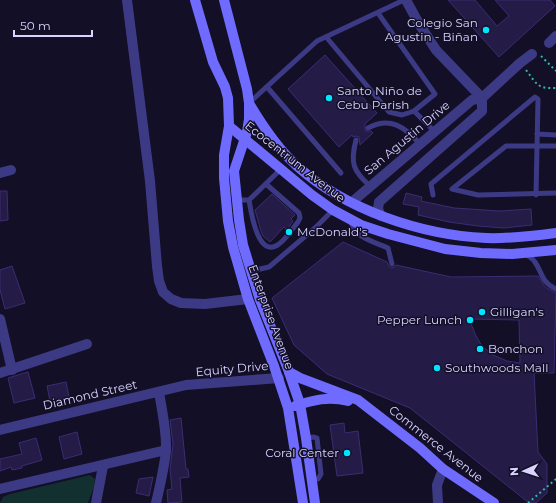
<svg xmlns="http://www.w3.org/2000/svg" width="556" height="503" font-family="Montserrat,sans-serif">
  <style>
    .green { fill: #12302f }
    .building { fill: #241b47; stroke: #3b2d73; fill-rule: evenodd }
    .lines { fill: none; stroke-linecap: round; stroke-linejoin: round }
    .path { stroke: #2fb8b0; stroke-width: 2; stroke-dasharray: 2 3; stroke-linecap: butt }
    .lane { stroke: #3d3a85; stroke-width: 5 }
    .street { stroke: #3d3a85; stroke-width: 10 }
    .secondary { stroke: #6f6bff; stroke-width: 10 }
    .poi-dot { fill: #00e5ff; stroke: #130f26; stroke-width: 1.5 }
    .labels { text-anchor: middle; stroke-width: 3; stroke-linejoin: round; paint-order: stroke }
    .poi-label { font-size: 12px; fill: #d9d4ff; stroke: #130f26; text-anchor: start }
    .street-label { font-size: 12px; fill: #d9d4ff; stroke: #130f26 }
  </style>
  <rect width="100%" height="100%" fill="#130f26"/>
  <polygon class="green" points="90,475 95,479 94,487 88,503 0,503 3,497 10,494"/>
  <g class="building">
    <polygon points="448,0 475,0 497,26 509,16 495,0 550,0 555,6 499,57"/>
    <polygon points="325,55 377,113 365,124 365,131 371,131 373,133 360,145 359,137 356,136 353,137 352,135 339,147 288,89"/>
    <polygon points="0,191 7,191 8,220 0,221"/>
    <polygon points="406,193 422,197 421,201 454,208 500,211 531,209 532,225 504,228 478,226 449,222 418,215 419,207 403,204"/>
    <polygon points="272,194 295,215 291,219 293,221 287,230 284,227 270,242 263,236 261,231 255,210"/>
    <path d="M343,242l44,20 2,4 2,2 3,-1 2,-2 55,12 87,-1 7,11 11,6 -2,80h-20l4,79 9,12v29l-11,10h-7l-119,-95 -83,-34 -33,-29 -22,-47zM469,319l50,1 1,43 -13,-2 -14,-6 -11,-9 -6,-10z"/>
    <polygon points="12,266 25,303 5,309 0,290 0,270"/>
    <polygon points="28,372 35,398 14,403 8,378"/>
    <polygon points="66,382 69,397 50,401 47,386"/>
    <polygon points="181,418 186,469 188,469 189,477 180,478 182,502 168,503 167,490 172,489 170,469 173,444 170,420"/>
    <polygon points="344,423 345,433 358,431 363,473 337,476 330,425"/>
    <polygon points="77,432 82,454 64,459 59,437"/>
    <polygon points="36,438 42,460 22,466 22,468 12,470 11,467 0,471 0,459 22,454 19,443"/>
    <polygon points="153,477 149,496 136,493 139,479"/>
  </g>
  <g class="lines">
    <g class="path">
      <polyline points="541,56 556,71"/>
      <path d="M526,70c11,14 11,19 30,18"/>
      <polyline points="528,503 556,479"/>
    </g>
    <g class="lane">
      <polyline points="327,38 389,112 402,115 414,111 435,94 378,13"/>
      <polyline points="267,87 341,173"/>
      <polyline points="249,103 317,41 404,0"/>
      <polyline points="414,111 435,132"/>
      <path d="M368,128c22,-12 37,-1 52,16"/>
      <polyline points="537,134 556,135"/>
      <path d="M356,140c-6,23 -3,31 14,46"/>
      <polyline points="556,146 506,146 452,189 478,195 556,193"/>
      <polyline points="433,195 431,184 535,97 538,99 536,195"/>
      <polyline points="237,200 249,200 281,169"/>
      <path d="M249,200c2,12 9,60 30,44 8,-6 13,-15 19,-22l2,-4 -1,-5 -33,-29"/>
      <path d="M351,220c1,17 24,22 37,28l4,16"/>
      <path d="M525,254c4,2 8,5 10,8 8,12 6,20 21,27"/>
      <polyline points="251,271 269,267 315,228 333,210"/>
      <polyline points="306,438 314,437 317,438 321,474 318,479 312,480"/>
    </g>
    <g class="street">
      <polyline points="127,0 150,181 157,266 159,281 163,292 171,299 181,303 205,304 248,299"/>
      <polyline points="406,0 418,22 436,50 482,98"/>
      <polyline points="549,43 556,36"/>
      <polyline points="0,173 11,170"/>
      <polyline points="352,202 472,100 482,98 520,63 532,54"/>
      <polyline points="381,216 378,209 379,202 482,111 482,98"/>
      <polyline points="0,319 12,370"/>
      <polyline points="0,373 87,344"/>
      <polyline points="0,430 186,385 279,378"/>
      <polyline points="0,489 166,450"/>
      <polyline points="96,503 103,466"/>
      <path d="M156,503c4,-17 8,-34 10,-52 1,-19 -4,-40 -7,-59"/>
      <polyline points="438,503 437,485 443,469"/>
    </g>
    <g class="secondary">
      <polyline points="195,0 213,62 225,87 228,98 229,126 224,155 224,178 228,221 233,247 248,299 274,366 288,408 303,503"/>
      <polyline points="224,0 247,89 249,103 249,119 247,132 234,171 239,220 243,245 260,300 289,372 300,404 306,438 315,503"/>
      <path d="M249,103c13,22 28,45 48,63 49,44 124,69 189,72 24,1 47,-2 70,-5"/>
      <polyline points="229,126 312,195 333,210 361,225 388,234 445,249 481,253 512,254 556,250"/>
      <polyline points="289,372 300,378 358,400 420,448 443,469 494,503"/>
      <path d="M295,406c18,-6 34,-10 53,-5"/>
    </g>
  </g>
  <g class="poi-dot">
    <circle cx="486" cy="30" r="4"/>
    <circle cx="329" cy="98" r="4"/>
    <circle cx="289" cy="232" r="4"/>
    <circle cx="482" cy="312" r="4"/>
    <circle cx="470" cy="320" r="4"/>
    <circle cx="480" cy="349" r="4"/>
    <circle cx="437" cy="368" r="4"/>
    <circle cx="347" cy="453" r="4"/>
  </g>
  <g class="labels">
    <g class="poi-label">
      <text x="478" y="27" text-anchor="end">Colegio San<tspan x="478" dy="14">Agustin - Biñan</tspan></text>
      <text x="337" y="95">Santo Niño de<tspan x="337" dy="14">Cebu Parish</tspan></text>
      <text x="297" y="236">McDonald's</text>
      <text x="490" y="316">Gilligan's</text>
      <text x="462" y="324" text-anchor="end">Pepper Lunch</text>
      <text x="488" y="353">Bonchon</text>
      <text x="445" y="372">Southwoods Mall</text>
      <text x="339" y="457" text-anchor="end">Coral Center</text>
    </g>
    <g class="street-label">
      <text transform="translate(407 138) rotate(-40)" y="4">San Agustin Drive</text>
      <text transform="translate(295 162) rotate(38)" y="4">Ecocentrum Avenue</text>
      <text transform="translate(271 317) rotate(70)" y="4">Enterprise Avenue</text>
      <text transform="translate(232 369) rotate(-5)" y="4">Equity Drive</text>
      <text transform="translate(90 395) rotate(-13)" y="4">Diamond Street</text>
      <text transform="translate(436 444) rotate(38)" y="4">Commerce Avenue</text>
    </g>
  </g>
  <g transform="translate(524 471) rotate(267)" stroke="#130f26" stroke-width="3" paint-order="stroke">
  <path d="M0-3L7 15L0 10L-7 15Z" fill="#d9d4ff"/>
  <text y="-6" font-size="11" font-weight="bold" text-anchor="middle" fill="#d9d4ff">N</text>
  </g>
  <path d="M14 30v6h78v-6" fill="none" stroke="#d9d4ff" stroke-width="2"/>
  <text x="20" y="30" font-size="12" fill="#d9d4ff" stroke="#130f26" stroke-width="3" paint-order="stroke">50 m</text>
</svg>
